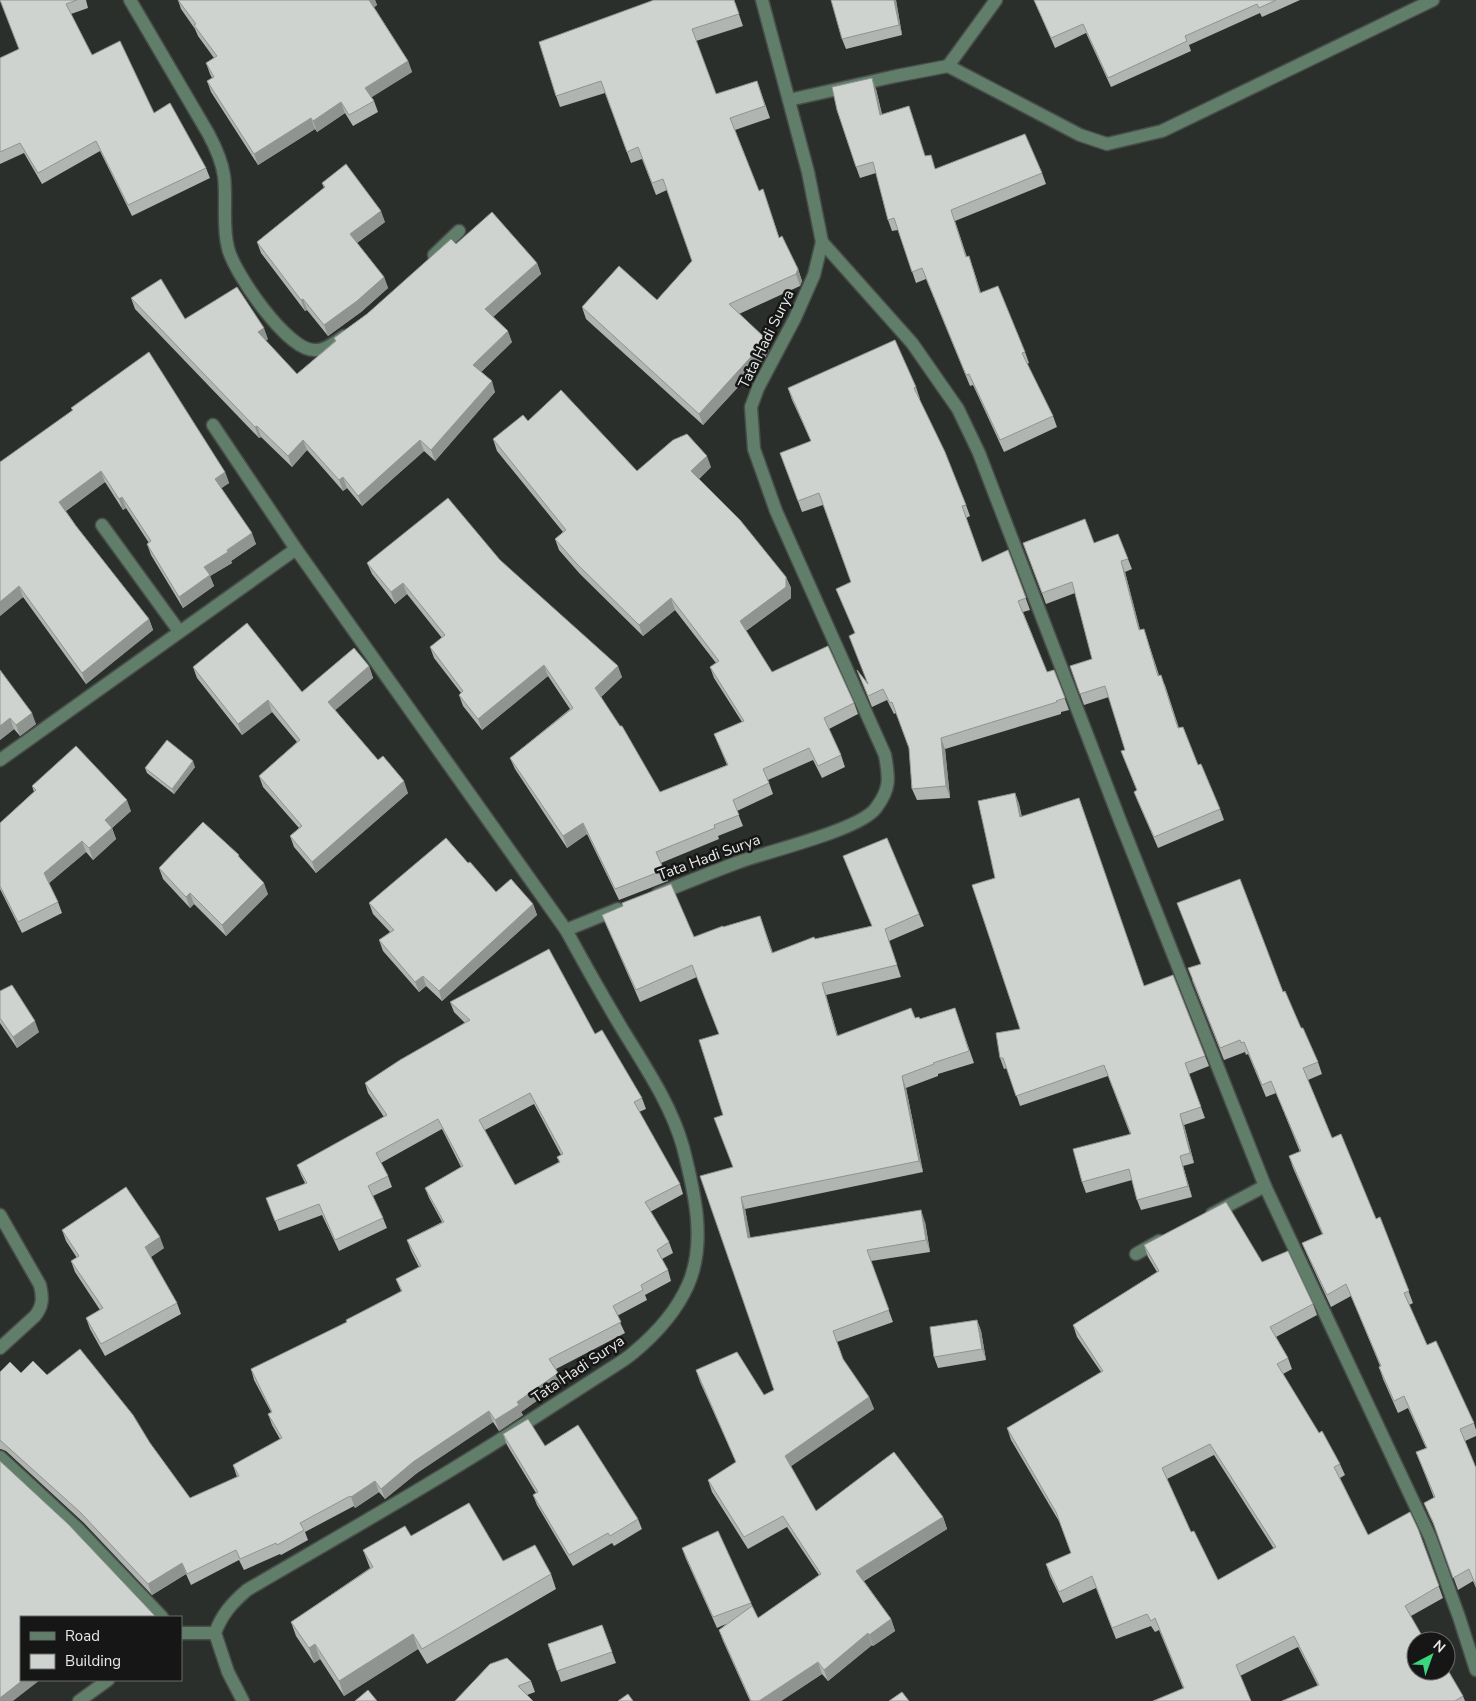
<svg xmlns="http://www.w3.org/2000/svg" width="1476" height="1701" font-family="'Nunito Sans',sans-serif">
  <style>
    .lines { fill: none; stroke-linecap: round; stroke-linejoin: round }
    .minor-casing { stroke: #494d4a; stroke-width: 15 }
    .minor { stroke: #607e69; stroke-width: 12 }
    .wall { fill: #b1b5b2; fill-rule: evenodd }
    .shaded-wall { fill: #909491 }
    .building { fill: #ced3cf; stroke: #909491; fill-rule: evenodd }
    .labels { text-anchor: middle; stroke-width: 5; stroke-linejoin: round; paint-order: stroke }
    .street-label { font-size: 15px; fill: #e8eae8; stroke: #151615 }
  </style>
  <rect width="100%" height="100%" fill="#2b2f2c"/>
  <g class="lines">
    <g class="minor-casing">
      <g id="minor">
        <path d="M130,0l78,133c7,13 14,28 16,43 3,24 -2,49 4,72 6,25 59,102 86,102 11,1 22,-8 30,-14"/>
        <polyline points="948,66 996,0"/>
        <polyline points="789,100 896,76 948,66 1080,135 1107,144 1162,131 1433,0"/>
        <polyline points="822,242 912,343 958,409 979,453 1119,818 1265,1186 1430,1537 1459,1617 1476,1670"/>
        <polyline points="434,255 459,231"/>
        <polyline points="213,425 296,549"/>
        <polyline points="102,525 179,631"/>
        <polyline points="0,760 296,549 566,930"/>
        <path d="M658,894c27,-11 54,-22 81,-32 30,-11 121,-32 137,-54 15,-20 13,-30 9,-53l-109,-244 -22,-62 -3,-42 7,-19 37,-70 19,-43 8,-33 -14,-70 -46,-172"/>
        <polyline points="1212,1214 1265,1186"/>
        <path d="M0,1215l40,70c3,13 3,21 -5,31l-35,32"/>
        <polyline points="1136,1254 1159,1241"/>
        <polyline points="0,1457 78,1529 162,1617"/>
        <polyline points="181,1633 215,1633"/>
        <polyline points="79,1701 108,1680"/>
        <path d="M243,1701l-15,-29 -13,-39c7,-19 17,-30 32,-43 99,-58 200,-115 296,-178 20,-13 39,-25 59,-38 10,-7 22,-13 31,-21 23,-19 43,-41 55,-68 19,-43 6,-95 -5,-138 -12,-43 -39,-82 -62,-120 -19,-32 -37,-64 -55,-97l52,-21"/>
      </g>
    </g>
    <use href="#minor" class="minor"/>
  </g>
  <g class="wall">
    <polygon points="0,0 86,0 88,8 71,14 92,55 154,113 206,168 210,178 132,216 100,151 42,184 24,153 0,164 0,58 19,49 1,2 0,2"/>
    <polygon points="178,0 375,0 377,5 374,7 408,61 412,72 371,97 374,101 378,112 353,126 345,113 317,132 315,129 258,165 211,92 207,81 212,78 210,74 206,63 214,58 198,36 195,29 181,9"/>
    <polygon points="654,0 734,0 743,26 696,41 716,94 757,81 770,118 735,130 759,191 763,189 779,237 798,269 802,281 800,286 739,314 765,338 769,350 764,359 703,425 586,319 582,307 657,300 692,261 667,190 656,195 642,159 631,163 605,93 560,107 556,96"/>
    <polygon points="896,0 902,35 846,49 842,39"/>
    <polygon points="1034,0 1300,0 1262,17 1260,13 1189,45 1191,51 1111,87 1086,33 1055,48"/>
    <polygon points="876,89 882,114 926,156 936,169 1042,173 1046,184 955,221 967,257 973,268 981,293 1025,352 1029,363 1027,364 1053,416 1057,427 1004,452 973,385 970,386 926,279 916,283 898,230 892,231 888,220 876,173 860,178 856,167"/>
    <polygon points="322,183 385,222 357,243 384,277 388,288 361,312 328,336 307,310 305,311 261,253 257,242 324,188"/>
    <polygon points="456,244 537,263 541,274 493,317 512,342 481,372 495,392 435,461 424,451 362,506 347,488 343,491 307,450 292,467 261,437 259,438 135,309 131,298 185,319 268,339 265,341 297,374 335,341 334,338 367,314"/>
    <polygon points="916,387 920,399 919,399 966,505 970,516 966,518 982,562 1008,550 1030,610 1023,612 1047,672 1054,670 1069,710 1061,712 1061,714 945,749 950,798 917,800 912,789 909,748 896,713 894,714 887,700 872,707 857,670 867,684 855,633 836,589 851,582 823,505 802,512 780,453 811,441 792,400 788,388"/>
    <polygon points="71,408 225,472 229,483 221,488 256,544 231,561 232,563 210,576 214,586 183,608 151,555 147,544 149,543 126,508 123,510 105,482 66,511 76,526 149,619 153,630 86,684 23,597 0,616 72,410"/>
    <polygon points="528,421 637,471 711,467 699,479 786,577 791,588 791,598 746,631 772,672 854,703 858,714 829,729 841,755 845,767 822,778 813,760 768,780 773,794 737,811 743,826 718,836 719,839 661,863 668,881 619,900 587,834 567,848 515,769 510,758 570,709 548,676 482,730 463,706 459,695 461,693 434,658 430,647 442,638 407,594 395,604 372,574 367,563 500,560 622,677 601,697 660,792 727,765 714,734 742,722 714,678 710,667 716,663 675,610 643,636 580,574 559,550 555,539 563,532 497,451 493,439"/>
    <polygon points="1118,534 1132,569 1125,572 1140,630 1144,629 1159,675 1165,685 1179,728 1198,765 1220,809 1224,820 1158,848 1138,802 1134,792 1137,791 1121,751 1125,750 1109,697 1084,705 1070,666 1092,659 1075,593 1046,604 1023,543 1094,543"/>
    <polygon points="369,666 373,678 335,710 378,760 408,793 316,873 294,847 290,836 299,828 263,787 259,776 297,742 272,712 242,735 197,678 193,667 302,692"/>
    <polygon points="0,670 36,724 20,736 14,729 0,740"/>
    <polygon points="195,767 174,794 147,773 145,768"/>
    <polygon points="32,786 131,811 112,828 116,839 93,860 86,852 49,883 58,902 62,913 22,933 0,889 0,823 34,792"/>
    <polygon points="1015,793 1019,804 1022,817 1145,986 1205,1056 1209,1066 1189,1074 1205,1118 1184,1125 1194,1163 1183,1166 1192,1197 1141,1210 1137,1200 1132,1180 1086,1193 1082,1182 1130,1134 1108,1076 1020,1106 1007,1068 1004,1069 1000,1058 1020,1029 995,878"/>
    <polygon points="239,855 240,859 268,894 226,936 194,904 190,908 163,879 159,868"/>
    <polygon points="843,856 919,914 924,926 889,941 901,977 826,995 838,1036 915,1018 920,1019 955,1008 974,1063 938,1074 938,1076 906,1088 923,1172 745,1209 750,1238 925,1222 930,1252 871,1261 893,1322 837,1342 843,1359 869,1397 874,1409 791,1466 816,1511 943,1517 947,1529 864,1581 891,1619 895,1631 873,1646 872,1645 828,1681 822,1674 781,1701 750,1701 723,1641 719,1630 726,1624 717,1628 686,1559 682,1548 751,1603 758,1618 819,1575 787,1527 748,1549 712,1492 708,1480 736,1462 700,1382 696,1370 764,1395 774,1390 723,1115 719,1034 697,977 640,1002 607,927 602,915 694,937 760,916 773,953 815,939 872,926"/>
    <polygon points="468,863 496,892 533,904 537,915 442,1001 426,986 419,992 383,951 379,940 390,932 373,914 369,903"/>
    <polygon points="1192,980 1283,992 1318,1062 1322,1074 1308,1080 1332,1138 1376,1219 1380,1217 1413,1303 1409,1305 1427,1345 1474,1423 1476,1430 1476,1436 1465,1441 1476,1468 1476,1588 1473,1581 1458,1590 1438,1534 1429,1515 1424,1503 1434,1498 1416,1452 1426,1448 1408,1408 1398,1413 1383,1379 1379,1367 1380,1366 1351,1296 1331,1307 1307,1255 1302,1243 1322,1234 1293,1168 1289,1156 1300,1152 1276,1093 1266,1097 1248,1054 1246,1055 1245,1052 1224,1060"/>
    <polygon points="0,991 39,1032 17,1048 0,1023"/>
    <path d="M450,1002l145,32 47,64 4,11 -7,3 41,72 3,10 -33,18 19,30 4,11 -11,6 6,11 3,11 -26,14 2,5 -30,16 8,17 -69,36 6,14 -41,29 2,3 -24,16 -6,-9 -76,51 -32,26 -6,-7 -24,16 -1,-2 -49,26 3,8 -27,15 -1,-1 -36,16 -5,-10 -48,25 -5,-11 -34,21 -68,-72 -78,-72 -5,-2h-1v-77l47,3 103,68 40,55 47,-21 -4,-12 47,-26 -8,-14 -4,-11 3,-2 -17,-32 -3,-11 96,-47 54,-31 -5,-12 23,-12 -8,-16 -4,-11 35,-18 -13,-24 -4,-10 36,-21 -19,-38 -61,34 7,13 4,11 -19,9 10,22 4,10 -48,23 -17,-36 -43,16 -9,-23 35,-25 -4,-8 -4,-10 87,-48 -16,-24 -3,-10 100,-60 -11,-11zM534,1104l27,51 -4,2 2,5 -44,23 -30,-55z"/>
    <polygon points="62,1230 164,1248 151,1257 177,1303 181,1314 105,1356 90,1329 86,1318 100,1310 75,1272 71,1261 77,1258 66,1241"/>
    <path d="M1144,1245l118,17 51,42 4,11 -41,22 12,21 4,11 -9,5 36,59 21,31 5,11 -5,3 28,57 50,-6 25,69 -32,18 5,25 47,55 2,5h-183l36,-15 -20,-39 -58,29 -57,12 -24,-58 -4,2 -4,-6 -35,13 -20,-51 -33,15 -13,-27 -4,-12 25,-11 -11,-30 -49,-83 -4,-12 94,-56 -24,-35 -4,-12 84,-53 -9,-15zM1214,1455l60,94 -56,31 -27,-48 -24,-53z"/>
    <polygon points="977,1320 981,1331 986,1360 938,1368 934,1357"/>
    <polygon points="503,1434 545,1446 638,1519 642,1529 614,1546 612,1543 573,1566 537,1505 533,1495 536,1493 507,1445"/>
    <polygon points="411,1536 503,1561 551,1574 556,1589 427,1664 418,1649 344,1696 320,1659 314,1663 296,1636 291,1622 370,1568 363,1550"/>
    <polygon points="602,1625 616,1663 561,1682 548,1644"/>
    <polygon points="531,1681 535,1692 527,1695 455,1701"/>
  </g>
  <g class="shaded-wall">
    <polygon points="368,0 375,0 377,5 372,9"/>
    <polygon points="894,0 896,0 902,35 899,25"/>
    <polygon points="408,61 412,72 369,99 365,88"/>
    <polygon points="872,78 876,89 884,126 880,115"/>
    <polygon points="341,102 345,113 317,132 313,121"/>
    <polygon points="311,118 315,129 258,165 254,154"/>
    <polygon points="381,211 385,222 354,245 350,234"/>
    <polygon points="969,256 973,268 984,304 980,293"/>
    <polygon points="537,263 541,274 489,320 485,309"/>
    <polygon points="798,269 802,281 800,286 796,274"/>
    <polygon points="384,277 388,288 361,312 328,336 324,325"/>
    <polygon points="303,299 307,310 305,311 301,300"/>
    <polygon points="264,328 268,339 262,343 258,332"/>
    <polygon points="508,331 512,342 477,376 473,365"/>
    <polygon points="765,338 769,350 764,359 703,425 699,414"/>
    <polygon points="492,381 495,392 435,461 431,450"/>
    <polygon points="257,426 261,437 259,438 255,427"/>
    <polygon points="303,440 307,450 292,467 288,456"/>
    <polygon points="420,440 424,451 362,506 358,496"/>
    <polygon points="707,456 711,467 695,482 691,471"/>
    <polygon points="101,471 105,482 63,513 59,502"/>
    <polygon points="225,472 229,483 219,490 215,479"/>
    <polygon points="343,477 347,488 343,491 339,480"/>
    <polygon points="122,497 126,508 123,510 119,499"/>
    <polygon points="252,533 256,544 231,561 232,563 210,576 214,586 183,608 179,597 204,567"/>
    <polygon points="1121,561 1125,572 1143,641 1139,630"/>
    <polygon points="786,577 791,588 791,598 744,632 740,621"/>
    <polygon points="403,583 407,594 395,604 391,592"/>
    <polygon points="19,586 23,597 0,616 0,602"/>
    <polygon points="671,598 675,610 643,636 639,625"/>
    <polygon points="149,619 153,630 86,684 82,673"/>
    <polygon points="544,665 548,676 482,730 478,719"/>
    <polygon points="369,666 373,678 332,713 328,702"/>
    <polygon points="618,666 622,677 599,699 595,688"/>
    <polygon points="268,700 272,712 242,735 238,724"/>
    <polygon points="32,713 36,724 20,736 16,725"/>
    <polygon points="10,718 14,729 0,740 0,726"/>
    <polygon points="941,738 945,749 950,798 946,786"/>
    <polygon points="193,761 195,767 174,794 172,789"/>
    <polygon points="404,781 408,793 316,873 312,862"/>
    <polygon points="1015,793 1019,804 1024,828 1020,817"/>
    <polygon points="127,800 131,811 112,828 116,839 93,860 89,848 105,820"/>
    <polygon points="583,823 587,834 567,848 563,836"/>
    <polygon points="82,841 86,852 48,884 44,873"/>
    <polygon points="264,883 268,894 226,936 222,925"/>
    <polygon points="190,893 194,904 190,908 186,897"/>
    <polygon points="533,904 537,915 442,1001 439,991"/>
    <polygon points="423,976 426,986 419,992 415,982"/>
    <polygon points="822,983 826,995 841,1048 837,1036"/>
    <polygon points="35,1021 39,1032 17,1048 13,1037"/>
    <polygon points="902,1076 906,1088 923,1172 919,1161"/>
    <polygon points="1180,1114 1184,1125 1194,1163 1190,1153"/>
    <polygon points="1180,1156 1183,1166 1192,1197 1188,1186"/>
    <polygon points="741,1197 745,1209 753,1250 748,1238"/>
    <polygon points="921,1210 925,1222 930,1252 926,1240"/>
    <polygon points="160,1237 164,1248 149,1258 145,1247"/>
    <polygon points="977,1320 981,1331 986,1360 982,1349"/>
    <polygon points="558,1373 562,1383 521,1412 523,1415 499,1431 495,1420 517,1402"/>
    <polygon points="869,1397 874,1409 790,1467 785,1456"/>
    <polygon points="489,1411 493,1422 417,1473 385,1499 381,1489 413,1462"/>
    <polygon points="375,1481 379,1492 355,1508 351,1497"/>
    <polygon points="943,1517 947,1529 861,1582 856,1571"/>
    <polygon points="182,1563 186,1574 152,1595 148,1584"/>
    <polygon points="891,1619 895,1631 873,1646 869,1635"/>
    <polygon points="868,1633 872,1645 828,1681 824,1670"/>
    <polygon points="413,1634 418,1649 344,1696 339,1681"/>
    <polygon points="315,1644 320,1659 314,1663 309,1648"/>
    <polygon points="818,1662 822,1674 781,1701 759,1701"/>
    <polygon points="23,1680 40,1680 13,1701 0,1701 0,1698"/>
  </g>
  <g class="building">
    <polygon points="0,0 77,0 66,4 92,55 120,41 154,113 170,103 206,168 128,205 96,141 38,173 20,143 0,152 0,58 19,49"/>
    <polygon points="178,0 369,0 408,61 365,88 374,101 349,115 341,102 313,121 311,118 254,154 207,81 214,77 206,63 217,56 194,25 196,24"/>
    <polygon points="654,0 734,0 739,14 692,29 716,94 757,81 765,106 730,118 759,191 763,189 779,238 782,236 798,269 796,274 729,304 765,338 760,347 699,414 582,307 619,266 657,300 692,261 663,179 652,183 638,147 627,152 601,81 556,96 539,42"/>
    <polygon points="831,0 894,0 899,25 842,39"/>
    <polygon points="1034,0 1276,0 1259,8 1257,4 1185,36 1187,41 1108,78 1083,24 1051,38"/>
    <polygon points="872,78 880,115 909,106 925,156 931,155 935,169 1025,134 1042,173 951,210 966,257 969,256 980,293 998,286 1025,352 1022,353 1053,416 1000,440 969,374 966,375 922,268 912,272 894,218 888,220 873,162 856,167 837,110 832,87"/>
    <polygon points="346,164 381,211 350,234 384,277 357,301 324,325 303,299 301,300 257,242 325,187 322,183"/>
    <polygon points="492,212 537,263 485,309 508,331 473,365 492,381 431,450 420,440 358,496 343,477 339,480 303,440 288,456 257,426 255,427 131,298 161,279 185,319 237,287 264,328 258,332 297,374 336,341 334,338 367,314 451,239 456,244"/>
    <polygon points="895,340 916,387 914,388 945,452 966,505 962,506 982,562 1008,550 1026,598 1018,601 1047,672 1054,670 1065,698 1056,701 1057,702 941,738 946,786 912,789 909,748 892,702 890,703 883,689 868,696 857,670 868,684 849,636 855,633 836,589 851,582 819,493 798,501 780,453 811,441 788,388"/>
    <polygon points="149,352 225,472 215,479 252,533 227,550 228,552 204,567 210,575 179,597 147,544 151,541 122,497 119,499 101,471 59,502 76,526 149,619 82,673 19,586 0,602 0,462 73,410 71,408"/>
    <polygon points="561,390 637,471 673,440 687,434 707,456 691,471 740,520 786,577 786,587 740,621 772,672 828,646 854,703 824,718 841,755 818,766 809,748 763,769 769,783 733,800 739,815 714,825 715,828 656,852 664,870 615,889 583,823 563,836 510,758 573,708 544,665 478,719 459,695 463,691 430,647 445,635 403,583 391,592 367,563 448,498 500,560 618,666 595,688 620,726 622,726 660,792 728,765 714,734 744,721 710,667 719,661 671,598 639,625 576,563 555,539 566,530 493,439 523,415 528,421"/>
    <polygon points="1085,519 1094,543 1118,534 1128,559 1121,561 1139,630 1144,629 1158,676 1161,675 1178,728 1183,727 1198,765 1201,764 1220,809 1154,837 1134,792 1137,790 1121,751 1125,750 1105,686 1080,694 1070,666 1092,659 1072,582 1042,593 1023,543"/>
    <polygon points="247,623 302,692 354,648 369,666 328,702 378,760 383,756 404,781 312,862 290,836 302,826 259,776 300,740 268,700 238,724 193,667"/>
    <polygon points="0,670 32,713 16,725 10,718 0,726"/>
    <polygon points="167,740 193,761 172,789 145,768"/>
    <polygon points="76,746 127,800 105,820 112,828 89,848 82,841 44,873 58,902 18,922 0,886 0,823 36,790 32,786"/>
    <polygon points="1015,793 1020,817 1079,798 1144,986 1173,975 1205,1056 1185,1063 1201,1107 1180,1114 1190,1153 1180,1156 1188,1186 1137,1200 1129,1169 1082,1182 1073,1149 1131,1134 1104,1065 1016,1096 1003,1058 1000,1058 996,1033 1020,1029 972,885 995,878 978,801"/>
    <polygon points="203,822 239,855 238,856 264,883 222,925 190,893 186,897 159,868"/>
    <polygon points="446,838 468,863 470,862 496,892 511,879 533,904 439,991 423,976 415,982 379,940 394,930 369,903"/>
    <polygon points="887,838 919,914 885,929 897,965 822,983 837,1036 911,1008 915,1018 919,1017 920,1019 955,1008 969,1051 933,1063 934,1064 902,1076 919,1161 741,1197 748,1238 921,1210 926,1240 867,1250 889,1310 833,1331 843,1359 869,1397 785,1456 816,1511 894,1452 943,1517 856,1571 891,1619 869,1635 868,1633 824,1670 818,1662 759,1701 751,1701 719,1630 752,1606 758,1618 821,1574 783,1516 744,1537 708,1480 736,1462 696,1370 737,1352 764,1395 774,1390 700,1176 733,1167 714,1118 723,1115 699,1040 719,1034 692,965 636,990 602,915 623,906 622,903 671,884 694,937 723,926 723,927 760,916 772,953 814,937 815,939 872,926 843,856"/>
    <polygon points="1240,879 1283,992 1285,991 1301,1028 1303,1028 1318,1062 1303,1068 1332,1138 1341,1134 1376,1219 1380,1217 1409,1291 1404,1293 1427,1345 1436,1341 1474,1423 1460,1429 1476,1468 1476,1586 1469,1569 1453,1578 1433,1522 1424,1503 1435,1497 1416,1452 1427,1448 1404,1396 1394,1401 1379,1367 1381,1366 1346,1284 1327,1295 1302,1243 1323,1234 1289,1156 1301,1151 1271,1081 1262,1085 1244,1042 1241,1043 1240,1040 1220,1048 1188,968 1201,964 1177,903"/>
    <path d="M549,949l46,85 7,-4 40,68 -8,4 46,82 -35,18 24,40 -12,8 11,20 -27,15 2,5 -30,16 8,16 -72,37 9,14 -41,29 2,3 -24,15 -6,-9 -76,51 -32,27 -6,-8 -24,16 -1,-1 -50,27 4,7 -27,15 -1,-2 -36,16 -4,-9 -49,24 -5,-11 -34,21 -68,-72 -80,-72v-68l10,-10 11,11 12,-12 14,14 33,-26 53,66 17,28 40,55 49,-22 -6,-11 49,-27 -14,-24 4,-2 -21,-43 96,-47 -1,-2 56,-29 -6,-12 25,-13 -14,-26 37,-18 -19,-34 38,-22 -25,-47 -62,34 12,23 -20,10 15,32 -48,22 -16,-36 -44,17 -9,-23 41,-15 -10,-18 90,-50 -22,-32 35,-23 70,-40 -20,-18zM530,1093l33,61 -6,3 3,5 -45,23 -36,-65z"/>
    <polygon points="12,985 35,1021 13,1037 0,1018 0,991"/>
    <polygon points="126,1187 160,1237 145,1247 177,1303 101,1344 86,1318 103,1308 71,1261 79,1256 62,1230"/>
    <path d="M1226,1202l36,60 26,-11 25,53 -43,23 18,31 -11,6 42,69 3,-2 18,33 -6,3 34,68 42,-23 8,17 21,57 -34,20 20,35h-9v30h30v-4l17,29 -8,5h-173l37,-16 -25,-49 -58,29 15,36h-98l31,-13 -29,-70 -4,3 -4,-7 -35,14 -20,-52 -33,16 -13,-28 25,-11 -15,-41 -49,-84 96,-57 -30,-46 86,-54 -15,-26zM1210,1444l66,103 -58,33 -24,-49 -3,1 -29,-64z"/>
    <polygon points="977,1320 982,1349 934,1357 930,1327"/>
    <polygon points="528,1419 545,1446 578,1425 638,1519 610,1536 608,1533 569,1555 533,1495 538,1492 503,1434"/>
    <polygon points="0,1461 68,1524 156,1617 21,1617 21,1680 23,1680 0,1698"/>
    <polygon points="469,1503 503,1561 535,1545 551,1574 422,1649 413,1634 339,1681 315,1644 309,1648 291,1622 373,1567 363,1550 405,1526 411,1536"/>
    <polygon points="718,1531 751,1603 713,1617 682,1548"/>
    <polygon points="602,1625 612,1652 557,1671 548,1644"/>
    <polygon points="507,1658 531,1681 518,1686 533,1701 455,1701 490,1664"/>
    <polygon points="368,1690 377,1701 355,1701"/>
    <polygon points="902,1692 909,1701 889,1701"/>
    <polygon points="628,1694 633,1701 618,1701"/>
  </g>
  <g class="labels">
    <g class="street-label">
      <text transform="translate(766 339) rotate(-64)" y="5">Tata Hadi Surya</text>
      <text transform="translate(709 857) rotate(-20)" y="5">Tata Hadi Surya</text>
      <text transform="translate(578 1369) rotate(-34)" y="5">Tata Hadi Surya</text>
    </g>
  </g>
  <rect x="20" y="1616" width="162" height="65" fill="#151615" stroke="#696b69"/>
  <rect x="30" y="1632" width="25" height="8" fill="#607e69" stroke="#696b69"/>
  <text x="65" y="1641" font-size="15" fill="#e8eae8">Road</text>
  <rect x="30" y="1654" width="25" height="15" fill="#ced3cf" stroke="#696b69"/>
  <text x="65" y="1666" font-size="15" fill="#e8eae8">Building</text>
  <g transform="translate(1431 1656) rotate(41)"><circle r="24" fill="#151615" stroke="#696b69"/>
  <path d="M0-4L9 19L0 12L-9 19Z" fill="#3ad77f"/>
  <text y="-8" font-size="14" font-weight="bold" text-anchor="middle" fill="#e8eae8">N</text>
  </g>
</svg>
